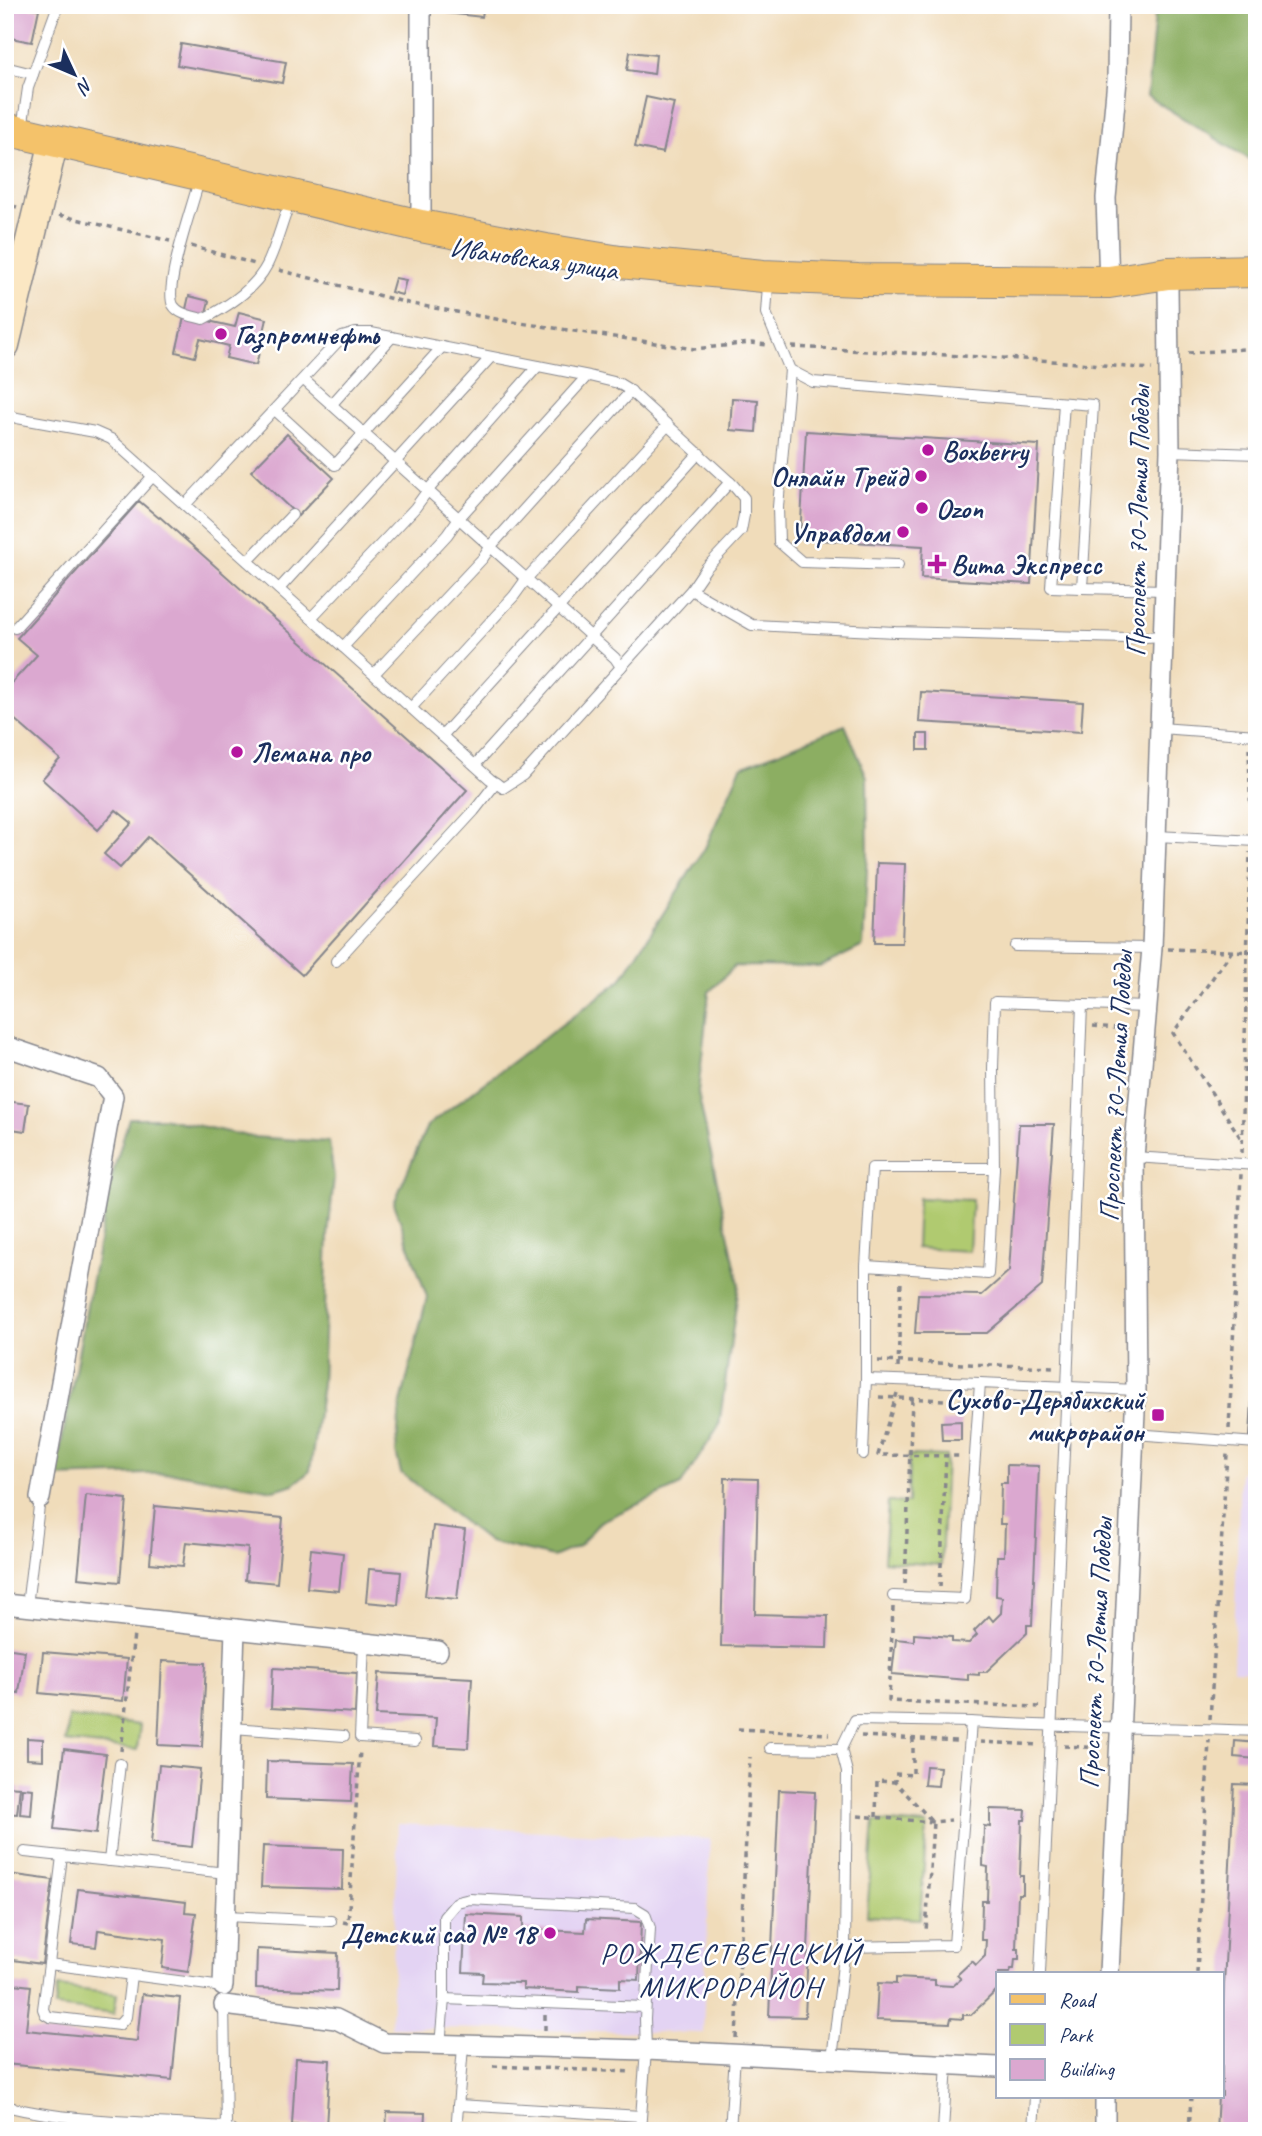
<svg xmlns="http://www.w3.org/2000/svg" width="1262" height="2136" font-family="Caveat,sans-serif">
  <style>
    .built { fill: #e3d3f3 }
    .green { fill: #b0ca70; stroke: #667c67; stroke-width: 2 }
    .forest { fill: #8cae62; stroke: #546e60; stroke-width: 2 }
    .building { fill: #dba8d0 }
    .lines { fill: none; stroke-linecap: round; stroke-linejoin: round }
    .lane-casing { stroke: #86868c; stroke-width: 12 }
    .street-casing { stroke: #86868c; stroke-width: 22 }
    .secondary-casing { stroke: #86868c; stroke-width: 31 }
    .primary-casing { stroke: #86868c; stroke-width: 34 }
    .path { stroke: #86868c; stroke-width: 3.5; stroke-dasharray: 5 5; stroke-linecap: butt }
    .lane { stroke: #fff; stroke-width: 10 }
    .street { stroke: #fff; stroke-width: 19 }
    .secondary { stroke: #fbe7c3; stroke-width: 28 }
    .primary { stroke: #f4c26a; stroke-width: 32 }
    .poi-dot { fill: #b5179e; stroke: #fff; stroke-width: 2.5 }
    .labels { text-anchor: middle; stroke-width: 5; stroke-linejoin: round; paint-order: stroke }
    .street-label { font-size: 28px; fill: #1b2f5e; stroke: #fff }
    .poi-label { font-size: 28px; font-weight: bold; fill: #1b2f5e; stroke: #fff; text-anchor: start }
    .neighbourhood-label { font-size: 30px; letter-spacing: 2px; fill: #1b2f5e; stroke: #fff }
  </style>
  <rect width="100%" height="100%" fill="#fff"/>
  <filter id="ink" filterUnits="userSpaceOnUse"><feTurbulence type="fractalNoise" baseFrequency=".0143" numOctaves="2"/><feDisplacementMap in="SourceGraphic" scale="14" xChannelSelector="R" yChannelSelector="G"/><feConvolveMatrix kernelMatrix="1 2 1 2 8 2 1 2 1" color-interpolation-filters="sRGB"/></filter>
  <filter id="wash" filterUnits="userSpaceOnUse"><feTurbulence type="fractalNoise" baseFrequency=".00686" numOctaves="4" result="noise"/><feDisplacementMap in="SourceGraphic" scale="28" xChannelSelector="R" yChannelSelector="G"/><feGaussianBlur stdDeviation="1.57" result="paint"/><feColorMatrix in="noise" values="0 0 0 0 0 0 0 0 0 0 0 0 0 0 0 0 0 1.4 0 .05"/><feComposite in="paint" operator="in"/></filter>
  <g filter="url(#wash)">
    <rect width="100%" height="100%" fill="#f0dcba"/>
    <g class="built">
      <polygon points="1240,1472 1257,1473 1257,1671 1233,1670"/>
      <polygon points="398,1824 710,1839 703,2033 391,2027"/>
    </g>
    <g class="green">
      <polygon points="918,1198 972,1200 969,1251 916,1248"/>
      <polygon points="909,1455 946,1456 941,1565 884,1561 888,1502 908,1503"/>
      <polygon points="69,1717 140,1725 137,1750 66,1742"/>
      <polygon points="874,1821 927,1825 920,1919 867,1916"/>
      <polygon points="58,1987 117,1994 114,2014 55,2007"/>
    </g>
    <g class="forest">
      <polygon points="1156,5 1257,5 1257,159 1254,162 1147,96"/>
      <polygon points="845,725 867,777 868,852 863,946 820,967 735,966 709,992 698,1093 739,1284 719,1426 681,1485 601,1521 579,1546 553,1557 489,1542 401,1473 396,1452 400,1407 427,1297 394,1203 427,1126 620,981 705,848 741,767"/>
      <polygon points="129,1118 162,1118 252,1137 329,1142 334,1177 328,1236 322,1384 310,1471 294,1484 274,1490 177,1473 55,1477 110,1183"/>
    </g>
    <g id="blocks">
      <g class="building">
        <polygon points="9,5 39,9 32,42 5,37 5,13 7,13"/>
        <polygon points="448,5 484,5 482,17 447,13"/>
        <polygon points="181,44 286,62 282,83 177,65"/>
        <polygon points="630,52 656,55 654,74 627,70"/>
        <polygon points="646,97 674,103 663,153 635,147"/>
        <polygon points="395,278 406,280 402,295 391,292"/>
        <polygon points="189,296 209,301 204,320 235,327 239,312 267,319 256,365 226,358 229,346 200,339 195,357 176,352"/>
        <polygon points="732,398 758,400 756,432 730,430"/>
        <polygon points="806,431 1039,445 1031,584 921,578 923,546 800,539"/>
        <polygon points="287,434 334,478 298,516 251,471"/>
        <polygon points="139,501 159,518 160,517 467,790 302,975 148,837 120,868 104,854 132,823 116,810 98,830 42,779 60,759 5,711 5,690 37,655 17,638"/>
        <polygon points="921,692 1083,702 1081,732 919,722"/>
        <rect x="918" y="734" width="10" height="16"/>
        <polygon points="877,863 905,864 902,943 874,943"/>
        <polygon points="5,1101 29,1104 25,1131 5,1128"/>
        <polygon points="1019,1124 1054,1124 1042,1286 987,1333 915,1333 918,1294 982,1295 1009,1271"/>
        <polygon points="1255,1342 1257,1342 1257,1438 1250,1437"/>
        <polygon points="961,1421 961,1440 942,1440 941,1422"/>
        <polygon points="1007,1465 1039,1466 1032,1625 1027,1625 1027,1633 986,1672 979,1672 979,1675 968,1674 968,1680 892,1674 896,1639 914,1641 914,1634 952,1637 952,1642 969,1643 977,1635 974,1631 989,1616 993,1621 1001,1613 1002,1597 996,1596 997,1556 1004,1556 1005,1524 1000,1524 1001,1483 1007,1483"/>
        <polygon points="725,1478 758,1479 755,1614 828,1616 827,1648 721,1646"/>
        <polygon points="86,1495 127,1499 120,1582 78,1578"/>
        <polygon points="155,1506 283,1518 277,1583 245,1580 248,1548 186,1542 183,1566 150,1563"/>
        <polygon points="433,1526 465,1530 457,1599 425,1596"/>
        <polygon points="311,1549 343,1553 339,1591 307,1588"/>
        <polygon points="369,1569 401,1572 398,1605 366,1602"/>
        <polygon points="5,1648 25,1651 19,1693 5,1691"/>
        <polygon points="43,1652 127,1659 123,1701 39,1693"/>
        <polygon points="162,1661 206,1663 202,1747 158,1745"/>
        <polygon points="273,1668 357,1673 355,1713 271,1708"/>
        <polygon points="379,1673 472,1678 468,1748 434,1746 436,1718 376,1715"/>
        <polygon points="27,1738 43,1739 43,1760 27,1759"/>
        <polygon points="1235,1741 1257,1743 1257,1759 1234,1757"/>
        <polygon points="64,1749 106,1754 96,1834 54,1829"/>
        <polygon points="267,1761 353,1764 351,1802 266,1799"/>
        <polygon points="159,1765 200,1769 192,1847 151,1843"/>
        <polygon points="926,1766 940,1767 938,1786 924,1785"/>
        <polygon points="1234,1784 1257,1785 1257,2042 1252,2131 1216,2131 1218,2096 1222,2096 1222,2025"/>
        <polygon points="5,1786 20,1787 17,1814 5,1813"/>
        <polygon points="22,1788 33,1789 31,1815 20,1814"/>
        <polygon points="779,1790 815,1792 805,2017 769,2016"/>
        <polygon points="990,1809 1026,1810 1025,1820 1022,1820 1020,1876 1023,1876 1023,1894 1018,1894 1016,1949 1019,1949 1019,1959 1015,1959 1014,1969 1011,1969 1010,1973 998,1973 998,1989 971,2015 963,2015 963,2019 951,2018 950,2023 876,2020 878,1983 896,1984 896,1978 935,1980 935,1985 953,1986 961,1979 957,1975 972,1961 976,1965 985,1956 986,1940 981,1940 982,1901 987,1901 988,1867 983,1866 984,1826 990,1827"/>
        <polygon points="263,1846 343,1849 342,1889 261,1887"/>
        <polygon points="9,1874 53,1880 42,1964 5,1959 5,1907"/>
        <polygon points="78,1889 186,1902 185,1912 196,1913 188,1972 162,1968 165,1939 98,1930 96,1947 71,1944"/>
        <polygon points="466,1914 523,1917 523,1929 585,1932 586,1919 641,1922 639,1980 620,1979 620,1988 579,1986 579,1992 523,1989 523,1983 482,1982 483,1973 463,1972"/>
        <polygon points="257,1949 338,1953 337,1991 256,1988"/>
        <polygon points="5,1983 31,1986 26,2030 137,2041 142,1994 180,1998 172,2080 5,2064"/>
        <polygon points="296,2058 330,2060 326,2127 292,2125"/>
        <polygon points="387,2112 425,2113 424,2131 386,2131"/>
      </g>
    </g>
  </g>
  <g filter="url(#ink)">
    <use href="#blocks" fill-opacity="0" stroke="#86868c" stroke-width="2"/>
    <g class="lines">
      <g class="lane-casing">
        <g id="lane">
          <polyline points="5,67 33,74"/>
          <polyline points="22,129 28,88 58,5"/>
          <path d="M196,191c-6,22 -32,97 -23,114 6,10 20,11 30,14 24,-12 51,-29 64,-54 8,-16 13,-35 19,-52"/>
          <polyline points="768,285 766,313 790,370 813,382 1093,405 1082,588 1165,590"/>
          <polyline points="790,370 778,507 779,542 802,562 898,565"/>
          <polyline points="304,380 597,642 615,658 621,667"/>
          <polyline points="1064,403 1051,587 1082,588"/>
          <polyline points="332,404 392,337"/>
          <polyline points="275,410 335,465 442,347"/>
          <polyline points="5,414 17,418 95,432 111,439 185,505"/>
          <polyline points="1170,451 1257,454"/>
          <polyline points="248,561 292,515"/>
          <polyline points="279,589 491,357"/>
          <polyline points="691,590 523,775 503,788 490,779 185,505 342,337 356,333 371,333 589,376 618,383 628,389 733,485 744,498 744,515 741,531 706,568 691,590 752,625 895,632 1128,638 1163,636"/>
          <polyline points="311,618 415,508 428,490 538,366"/>
          <polyline points="15,628 153,476"/>
          <polyline points="343,647 447,535 459,518 587,376"/>
          <polyline points="374,674 483,558 491,546 631,391"/>
          <polyline points="411,708 514,596 527,578 668,425"/>
          <polyline points="1160,728 1257,735"/>
          <polyline points="442,736 699,453"/>
          <polyline points="475,765 730,482"/>
          <polyline points="1156,836 1257,841"/>
          <polyline points="1015,946 1152,948"/>
          <polyline points="336,961 474,811 496,783"/>
          <polyline points="1134,1157 1257,1165"/>
          <polyline points="866,1266 872,1168 994,1168"/>
          <polyline points="980,1383 866,1379 866,1266 988,1274 994,1168 993,1068 995,1002 1147,1007"/>
          <polyline points="1134,1434 1257,1443"/>
          <polyline points="863,1454 866,1379"/>
          <polyline points="893,1596 965,1599 980,1383 1136,1390"/>
          <polyline points="27,1606 40,1498"/>
          <polyline points="364,1643 360,1737 415,1741"/>
          <polyline points="232,1728 344,1736"/>
          <path d="M770,1748l71,1 6,23 -2,175 109,-2 17,-223c95,6 191,5 286,9"/>
          <polyline points="841,1749 855,1720 971,1722"/>
          <polyline points="25,1852 62,1856"/>
          <polyline points="109,1861 120,1764"/>
          <polyline points="226,1916 331,1921"/>
          <polyline points="49,1964 43,2009 45,2014 50,2017 119,2025 126,2017 131,1975"/>
          <polyline points="1040,1973 1067,1387 1082,1005"/>
          <polyline points="223,1987 49,1964 62,1856 227,1873"/>
          <polyline points="444,1999 645,2007"/>
          <polyline points="224,2002 226,2127 232,2131"/>
          <polyline points="440,2046 444,1999 444,1917 457,1902 470,1899 635,1908 645,1914 650,1928 645,2019 646,2050 640,2131"/>
          <polyline points="832,2059 845,1947"/>
          <polyline points="458,2105 641,2116"/>
          <path d="M5,2106c73,18 147,15 221,21"/>
          <polyline points="74,2131 77,2118"/>
          <polyline points="456,2131 463,2047"/>
          <polyline points="730,2131 735,2055"/>
          <polyline points="943,2131 947,2064"/>
          <polyline points="1033,2131 1035,2096"/>
        </g>
      </g>
      <g class="street-casing">
        <g id="street">
          <polyline points="421,226 421,5"/>
          <polyline points="1109,282 1106,198 1117,80 1118,5"/>
          <polyline points="5,1046 99,1078 113,1096 40,1498"/>
          <polyline points="5,1604 438,1651"/>
          <polyline points="1109,1973 1136,1390 1134,1157 1152,948 1170,451 1168,286"/>
          <polyline points="223,1986 235,1629"/>
          <polyline points="224,2005 336,2019 384,2043 646,2050 998,2067"/>
          <polyline points="1105,2131 1105,2096"/>
        </g>
      </g>
      <g class="secondary-casing">
        <polyline id="secondary" points="5,345 54,141"/>
      </g>
      <g class="primary-casing">
        <polyline id="primary" points="5,129 421,226 546,250 620,262 763,276 858,280 1109,282 1168,273 1257,271"/>
      </g>
      <g class="path">
        <polyline points="5,204 17,207"/>
        <polyline points="59,215 170,241"/>
        <polyline points="191,246 255,264"/>
        <polyline points="279,270 412,304 507,321 695,349 751,343 767,345"/>
        <polyline points="792,347 1040,360 1152,369"/>
        <polyline points="1188,353 1257,348"/>
        <polyline points="1249,748 1251,827"/>
        <polyline points="1168,949 1257,952"/>
        <polyline points="1232,951 1173,1033 1242,1140"/>
        <polyline points="1093,1026 1127,1029"/>
        <polyline points="1242,1153 1250,852"/>
        <polyline points="878,1361 1055,1367"/>
        <polyline points="898,1368 901,1281"/>
        <polyline points="897,1393 878,1455 963,1456"/>
        <polyline points="879,1397 966,1401"/>
        <polyline points="991,1402 1053,1405"/>
        <polyline points="1078,1406 1118,1408"/>
        <polyline points="1229,1429 1241,1174"/>
        <polyline points="905,1584 912,1399"/>
        <polyline points="940,1587 946,1456"/>
        <polyline points="893,1607 889,1701 1039,1707"/>
        <polyline points="1210,1719 1227,1454"/>
        <polyline points="738,1729 829,1734"/>
        <polyline points="861,1736 958,1741"/>
        <polyline points="913,1738 913,1775 895,1774 895,1782 933,1822 926,1932"/>
        <polyline points="980,1742 1039,1745"/>
        <polyline points="1064,1746 1102,1748"/>
        <polyline points="121,1751 134,1634"/>
        <polyline points="858,1816 933,1822 951,1820"/>
        <polyline points="876,1817 877,1781 895,1782"/>
        <polyline points="343,1922 348,1923 360,1750"/>
        <polyline points="1197,1973 1209,1740"/>
        <polyline points="545,2030 545,2014"/>
        <polyline points="736,2038 750,1757"/>
        <polyline points="493,2066 632,2072"/>
        <polyline points="467,2128 485,2129"/>
        <polyline points="1189,2131 1191,2096"/>
      </g>
      <use href="#lane" class="lane"/>
      <use href="#street" class="street"/>
      <use href="#secondary" class="secondary"/>
      <use href="#primary" class="primary"/>
    </g>
  </g>
  <g class="poi-dot">
    <circle cx="221" cy="334" r="7"/>
    <circle cx="928" cy="450" r="7"/>
    <circle cx="921" cy="476" r="7"/>
    <circle cx="922" cy="508" r="7"/>
    <circle cx="903" cy="532" r="7"/>
    <path d="M933.5 553.5h7v7h7v7h-7v7h-7v-7h-7v-7h7z"/>
    <circle cx="237" cy="752" r="7"/>
    <rect x="1151" y="1408" width="14" height="14" rx="3.5"/>
    <circle cx="550" cy="1933" r="7"/>
  </g>
  <g class="labels">
    <g class="street-label">
      <text transform="translate(534 258) rotate(8)" y="10">Ивановская улица</text>
      <text transform="translate(1137 521) rotate(-89)" y="10">Проспект 70-Летия Победы</text>
      <text transform="translate(1115 1086) rotate(-87)" y="10">Проспект 70-Летия Победы</text>
      <text transform="translate(1095 1653) rotate(-87)" y="10">Проспект 70-Летия Победы</text>
    </g>
    <g class="poi-label">
      <text x="235" y="344">Газпромнефть</text>
      <text x="942" y="460">Boxberry</text>
      <text x="907" y="486" text-anchor="end">Онлайн Трейд</text>
      <text x="936" y="518">Ozon</text>
      <text x="889" y="542" text-anchor="end">Управдом</text>
      <text x="951" y="574">Вита Экспресс</text>
      <text x="251" y="762">Лемана про</text>
      <text x="1144" y="1409" text-anchor="end">Сухово-Дерябихский<tspan x="1144" dy="32">микрорайон</tspan></text>
      <text x="536" y="1943" text-anchor="end">Детский сад № 18</text>
    </g>
    <g class="neighbourhood-label">
      <text x="731" y="1963">РОЖДЕСТВЕНСКИЙ<tspan x="731" dy="34">МИКРОРАЙОН</tspan></text>
    </g>
  </g>
  <rect width="1262" height="2136" fill="none" stroke="#fff" stroke-width="28"/>
  <rect x="996" y="1972" width="228" height="126" fill="#ffffff" stroke="#a4acbf" stroke-width="2"/>
  <rect x="1010" y="1994" width="35" height="10" fill="#f4c26a" stroke="#a4acbf" stroke-width="2"/>
  <text x="1059" y="2007" font-size="21" fill="#1b2f5e">Road</text>
  <rect x="1010" y="2024" width="35" height="21" fill="#b0ca70" stroke="#a4acbf" stroke-width="2"/>
  <text x="1059" y="2042" font-size="21" fill="#1b2f5e">Park</text>
  <rect x="1010" y="2059" width="35" height="21" fill="#dba8d0" stroke="#a4acbf" stroke-width="2"/>
  <text x="1059" y="2076" font-size="21" fill="#1b2f5e">Building</text>
  <g transform="translate(74 74) rotate(134)" stroke="#ffffff" stroke-width="5" paint-order="stroke">
  <path d="M0-5L12 26L0 18L-12 26Z" fill="#1b2f5e"/>
  <text y="-10" font-size="19" font-weight="bold" text-anchor="middle" fill="#1b2f5e">N</text>
  </g>
</svg>
